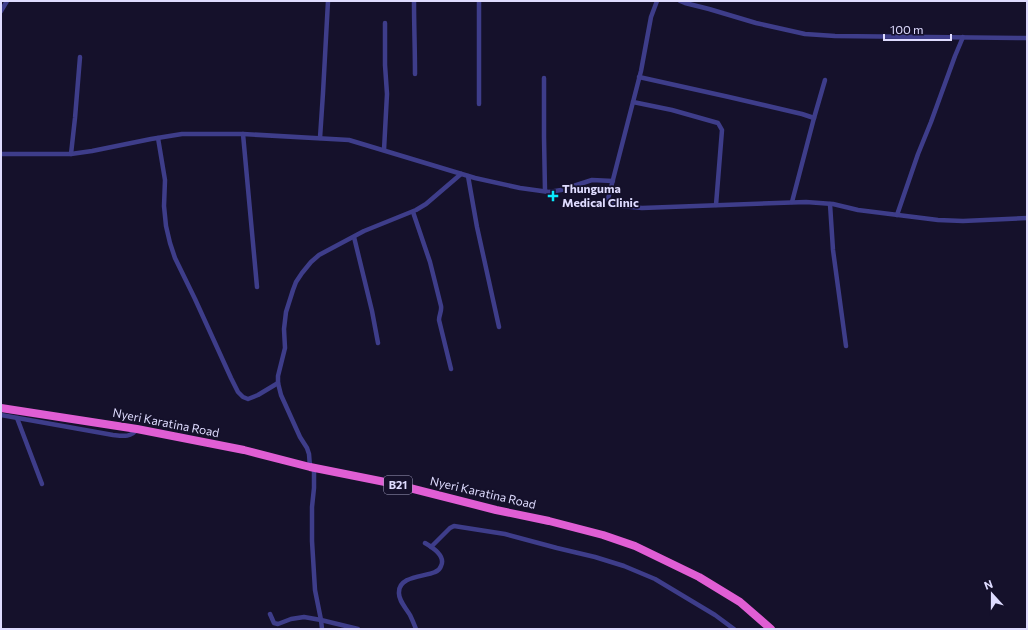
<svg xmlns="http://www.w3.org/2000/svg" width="1028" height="630" font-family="Commissioner,sans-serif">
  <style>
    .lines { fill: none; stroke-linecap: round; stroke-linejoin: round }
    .minor { stroke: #3e3d8a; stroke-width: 4.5 }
    .trunk { stroke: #e05ed4; stroke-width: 8 }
    .poi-dot { fill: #0aeafd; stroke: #15112b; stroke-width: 1.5 }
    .labels { text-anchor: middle; stroke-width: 3.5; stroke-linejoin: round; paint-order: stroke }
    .shield { fill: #15112b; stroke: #a29fbf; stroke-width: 1 }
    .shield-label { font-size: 11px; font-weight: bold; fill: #dfdcff }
    .poi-label { font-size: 12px; font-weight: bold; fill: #dfdcff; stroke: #15112b; text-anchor: start }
    .street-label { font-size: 12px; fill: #dfdcff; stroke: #15112b }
  </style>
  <rect width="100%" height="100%" fill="#15112b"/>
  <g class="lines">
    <g class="minor">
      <path d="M414,1c0,24 1,49 1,73"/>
      <polyline points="657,1 651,17 641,71 608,199 609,202 621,206 642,208 806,202 833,204 858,210 938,220 963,221 1027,218"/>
      <polyline points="680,1 685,3 709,9 756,23 805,34 835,36 1027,38"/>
      <polyline points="1,11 7,1"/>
      <polyline points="639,77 729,97 802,114 814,118"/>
      <polyline points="544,78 544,137 545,191"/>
      <polyline points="633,102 672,110 718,123 722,130 716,205"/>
      <polyline points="479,104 479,1"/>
      <polyline points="243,134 257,287"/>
      <polyline points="158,138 165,180 164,206 166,226 170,243 175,258 195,299 231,378 238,392 243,397 248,399 258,395 278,383"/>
      <polyline points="320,138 323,93 328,1"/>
      <polyline points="384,150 387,94 385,65 385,23"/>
      <polyline points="1,154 71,154 92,151 151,139 182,134 243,134 349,140 475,178 520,188 549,192 561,190 592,180 613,181"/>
      <polyline points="71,154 75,118 80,57"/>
      <polyline points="468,176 477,227 499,327"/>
      <polyline points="792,202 814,118 825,80"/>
      <polyline points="830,204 833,250 846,346"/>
      <path d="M413,212l17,50 11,44c1,5 -2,9 -2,14l12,49"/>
      <polyline points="897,215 918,154 931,122 955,56 963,37"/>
      <polyline points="354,237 372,311 378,343"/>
      <path d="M1,415l112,20c9,1 18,3 24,-6"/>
      <polyline points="17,418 42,484"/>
      <polyline points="310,467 309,454 307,448 300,437 281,395 278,383 278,376 285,348 284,329 286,312 293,290 296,282 302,273 311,262 319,255 364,231 416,210 426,204 461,174"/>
      <polyline points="314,468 314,488 312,507 312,541 315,590 321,620 322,629"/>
      <polyline points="431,547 450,528 454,526 505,534 557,548 595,557 624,566 655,579 715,615 734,629"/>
      <polyline points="270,614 274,623 278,624 291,619 304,617 321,620 358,629"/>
      <path d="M416,629c-2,-5 -4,-10 -6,-14 -4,-7 -12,-15 -11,-23 0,-16 25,-15 36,-20 3,-1 5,-3 6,-6 5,-10 -9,-19 -16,-23"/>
    </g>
    <polyline class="trunk" points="1,408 137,429 244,450 310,467 390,483 496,510 549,521 603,535 635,546 699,577 740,602 771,629"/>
  </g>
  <path class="poi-dot" d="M551 190h4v4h4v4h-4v4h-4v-4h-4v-4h4z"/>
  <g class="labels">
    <rect class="shield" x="384" y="476" width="28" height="18" rx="3"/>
    <g class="shield-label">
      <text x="398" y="489">B21</text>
    </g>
    <g class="poi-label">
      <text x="562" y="193">Thunguma<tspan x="562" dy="14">Medical Clinic</tspan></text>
    </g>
    <g class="street-label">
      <text transform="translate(166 423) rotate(11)" y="4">Nyeri Karatina Road</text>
      <text transform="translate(483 493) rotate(13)" y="4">Nyeri Karatina Road</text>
    </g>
  </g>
  <rect width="1028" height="630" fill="none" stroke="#dfdcff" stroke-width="4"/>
  <g transform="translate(992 594) rotate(339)" stroke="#15112b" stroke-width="3" paint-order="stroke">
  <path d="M0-3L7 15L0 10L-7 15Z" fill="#dfdcff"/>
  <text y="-6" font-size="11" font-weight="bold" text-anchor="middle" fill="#dfdcff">N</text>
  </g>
  <path d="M884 34v6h67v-6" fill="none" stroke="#dfdcff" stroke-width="2"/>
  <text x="890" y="34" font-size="12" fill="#dfdcff" stroke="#15112b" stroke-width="3" paint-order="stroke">100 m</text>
</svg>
